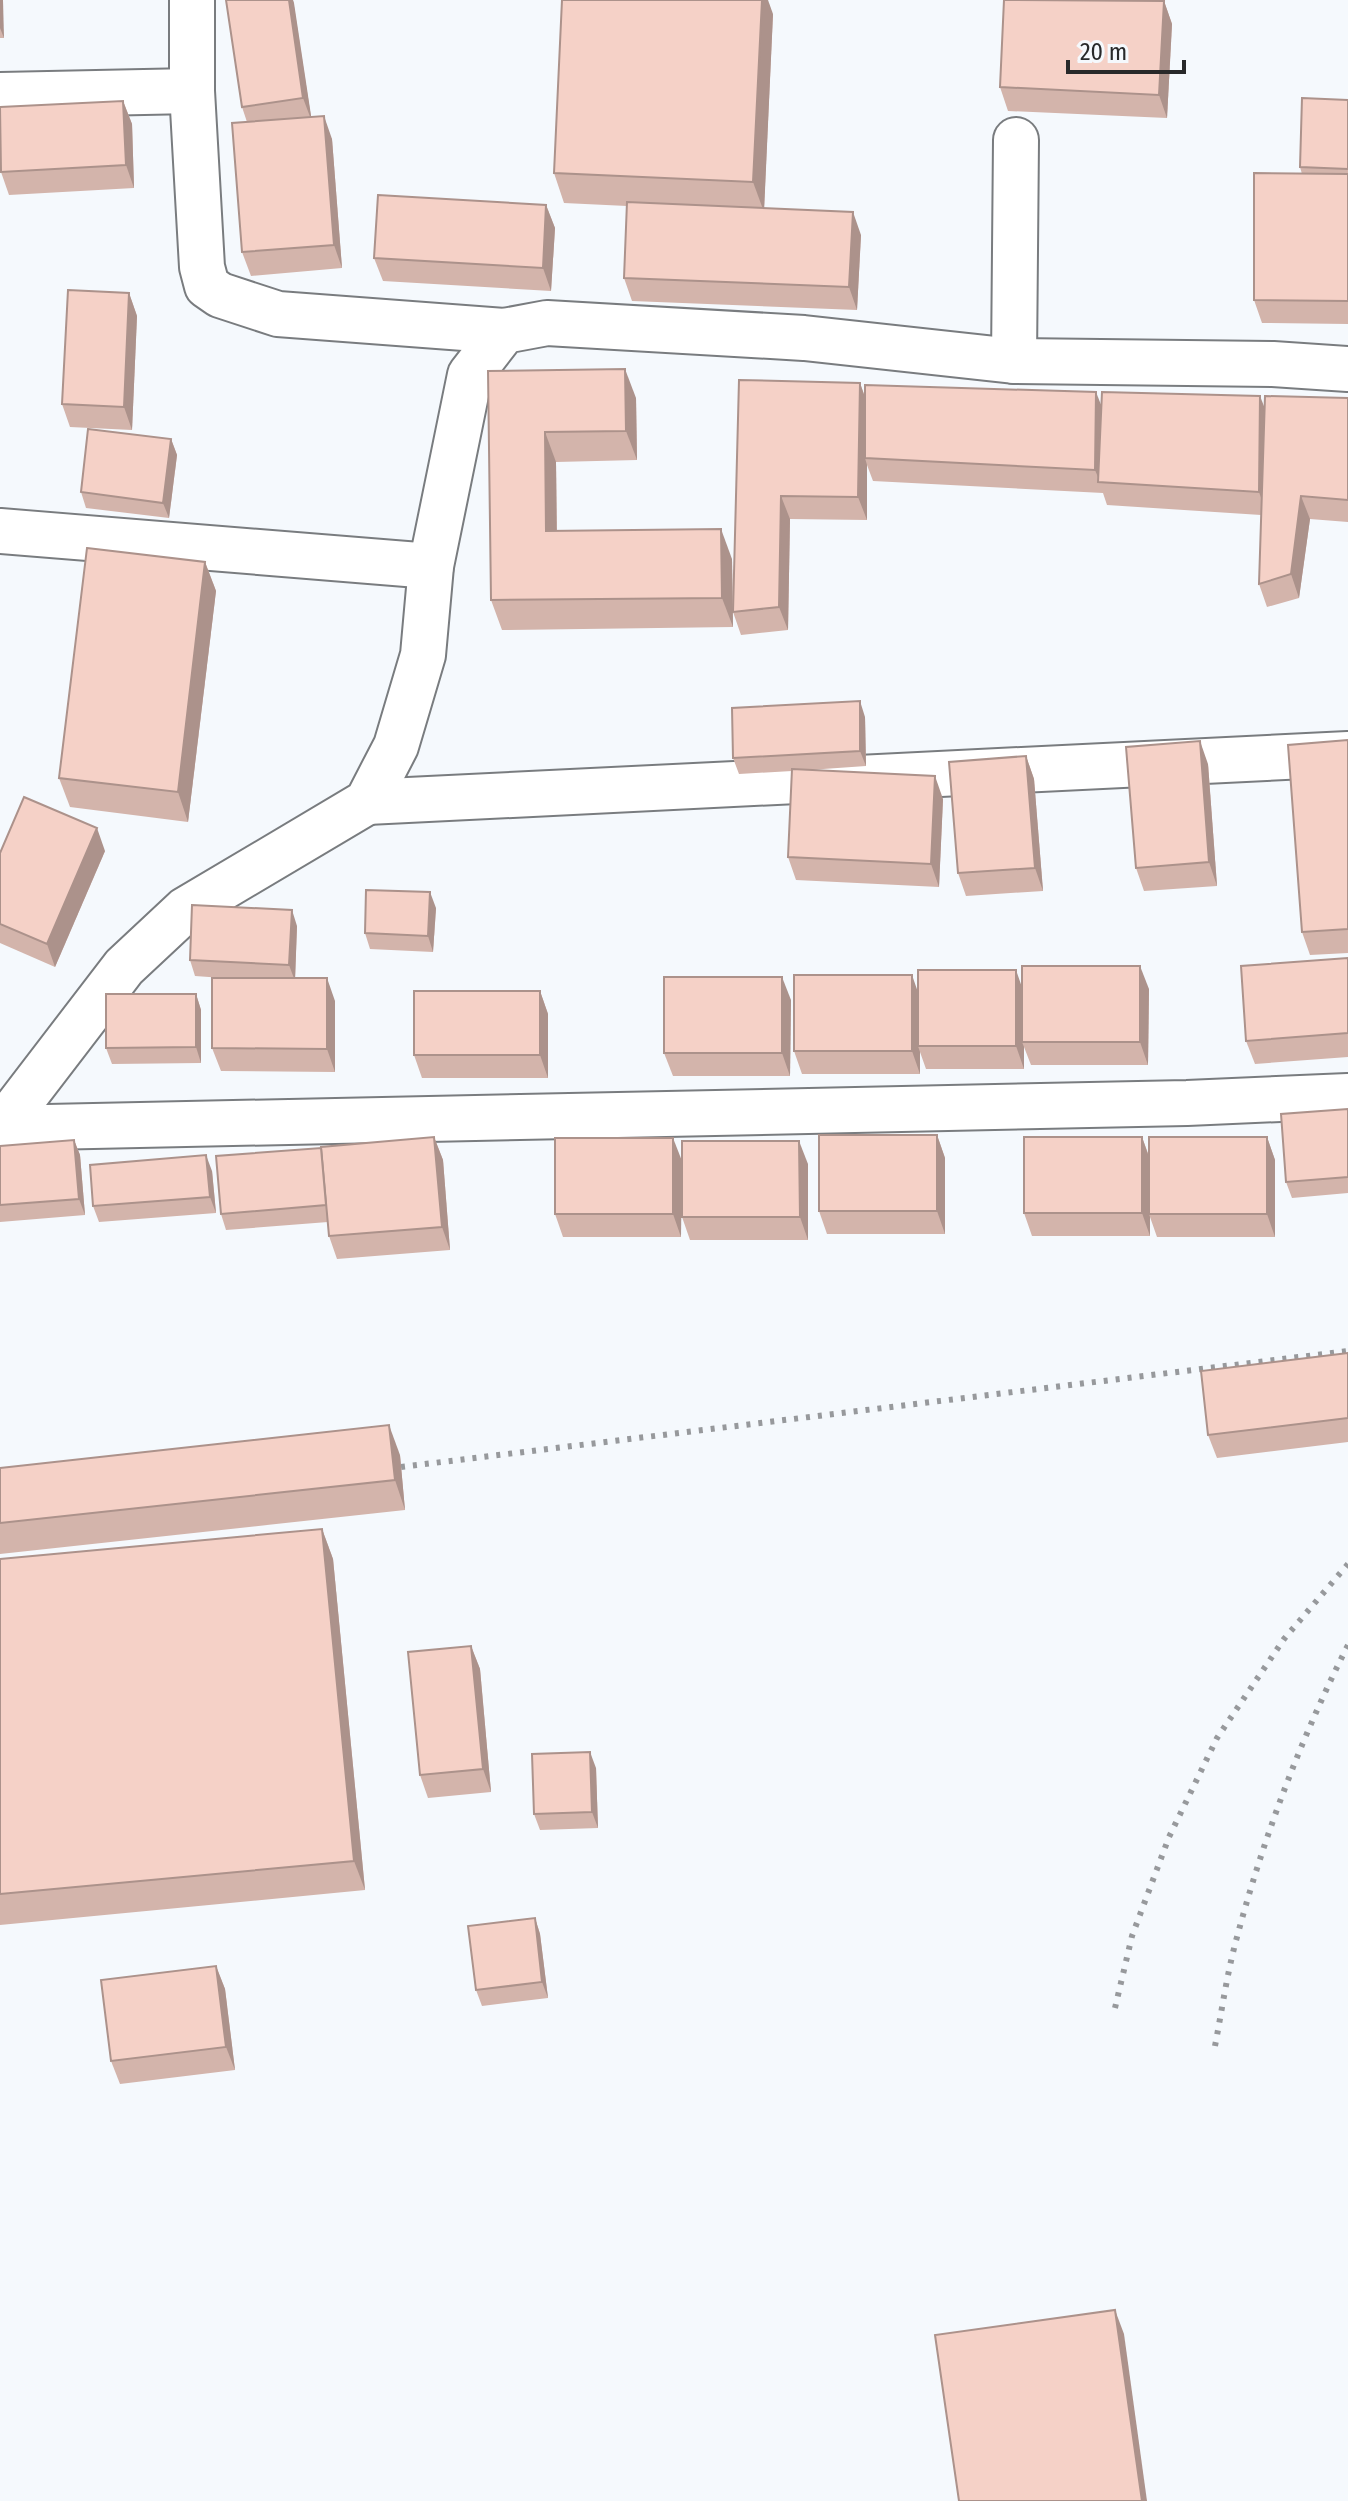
<svg xmlns="http://www.w3.org/2000/svg" width="1348" height="2501" font-family="'Fira Sans Condensed',sans-serif">
  <style>
    .lines { fill: none; stroke-linecap: round; stroke-linejoin: round }
    .minor-casing { stroke: #797c7f; stroke-width: 48 }
    .minor { stroke: #fff; stroke-width: 44 }
    .rail { stroke: #97999c; stroke-width: 6; stroke-dasharray: 4 8; stroke-linecap: butt }
    .wall { fill: #d3b4ab }
    .shaded-wall { fill: #ac928b }
    .building { fill: #f5d1c7; stroke: #ac928b; stroke-width: 2 }
  </style>
  <rect width="100%" height="100%" fill="#f5f9fd"/>
  <g class="lines">
    <g class="minor-casing">
      <g id="minor">
        <polyline points="192,0 192,91 202,267 207,286 220,295 278,314 504,331"/>
        <polyline points="0,95 192,91"/>
        <polyline points="1014,361 1016,140"/>
        <polyline points="0,531 431,566"/>
        <polyline points="367,802 1348,754"/>
        <polyline points="0,1128 1187,1103 1348,1096"/>
        <polyline points="0,1129 124,967 185,910 367,802 396,746 423,655 431,566 470,375 504,331 547,323 804,338 1014,361 1273,364 1348,369"/>
      </g>
    </g>
    <use href="#minor" class="minor"/>
    <g class="rail">
      <polyline points="401,1467 1348,1351"/>
      <polyline points="1115,2008 1132,1936 1169,1837 1217,1738 1284,1639 1348,1564"/>
      <path d="M1215,2046c7,-36 12,-73 22,-109 27,-101 64,-199 111,-292"/>
    </g>
  </g>
  <g class="wall">
    <polygon points="0,0 4,38 0,38"/>
    <polygon points="226,0 293,0 311,117 332,139 342,268 251,276 242,252 247,122 242,107"/>
    <polygon points="1164,1 1172,24 1167,118 1008,111 1000,87"/>
    <polygon points="773,14 764,208 861,235 857,310 632,301 624,278 627,206 564,203 554,173"/>
    <polygon points="1348,100 1348,324 1262,323 1254,300 1302,174 1300,167"/>
    <polygon points="123,101 132,124 134,188 9,195 1,172"/>
    <polygon points="546,205 555,228 551,291 383,281 374,258"/>
    <polygon points="129,293 137,316 132,430 70,427 62,404"/>
    <polygon points="488,371 636,398 637,460 556,462 557,531 732,559 733,627 502,630 491,600"/>
    <polygon points="739,380 860,383 865,397 1101,404 1265,409 1348,398 1348,522 1310,519 1299,598 1267,607 1259,584 1261,515 1107,505 1103,493 873,481 867,465 867,520 790,519 788,630 741,635 733,612"/>
    <polygon points="171,439 177,455 169,518 86,508 81,492"/>
    <polygon points="205,562 216,591 188,822 70,807 59,778"/>
    <polygon points="865,717 866,766 809,770 943,799 939,887 796,880 788,857 792,771 739,774 733,758"/>
    <polygon points="1348,740 1348,953 1310,955 1302,932"/>
    <polygon points="1026,756 1034,779 1043,891 966,896 958,873"/>
    <polygon points="1208,764 1217,886 1144,891 1136,868"/>
    <polygon points="105,851 55,967 0,943 0,853"/>
    <polygon points="436,908 433,952 370,949 365,933"/>
    <polygon points="297,926 295,978 335,1001 335,1072 221,1071 212,1048 223,978 195,976 190,960"/>
    <polygon points="1348,958 1348,1057 1255,1064 1246,1041"/>
    <polygon points="1022,987 1149,989 1148,1065 1031,1065 1024,1047 1024,1069 926,1069 920,1052 920,1074 802,1074 794,1051 918,992"/>
    <polygon points="540,991 548,1014 548,1078 422,1078 414,1055"/>
    <polygon points="196,994 201,1010 201,1063 112,1064 106,1048"/>
    <polygon points="791,1000 790,1076 673,1076 664,1053"/>
    <polygon points="1348,1109 1348,1193 1292,1198 1286,1182"/>
    <polygon points="937,1135 945,1158 945,1234 827,1234 819,1211"/>
    <polygon points="434,1137 443,1160 450,1250 337,1259 329,1236 328,1222 226,1230 221,1214 321,1148"/>
    <polygon points="1142,1137 1149,1156 1267,1137 1275,1160 1275,1237 1157,1237 1150,1217 1150,1236 1032,1236 1024,1213"/>
    <polygon points="673,1138 681,1237 563,1237 555,1214"/>
    <polygon points="74,1140 80,1155 85,1215 0,1222 0,1146"/>
    <polygon points="808,1164 808,1240 690,1240 682,1217"/>
    <polygon points="212,1171 216,1213 99,1222 93,1206"/>
    <polygon points="1348,1353 1348,1442 1217,1458 1208,1435"/>
    <polygon points="400,1455 405,1510 0,1554 0,1468"/>
    <polygon points="322,1529 333,1559 365,1890 0,1925 0,1559"/>
    <polygon points="471,1646 480,1669 491,1792 428,1798 420,1775"/>
    <polygon points="596,1768 598,1828 540,1830 534,1814"/>
    <polygon points="535,1918 540,1934 548,1998 482,2006 476,1990"/>
    <polygon points="216,1966 225,1989 235,2070 120,2084 111,2061"/>
  </g>
  <g class="shaded-wall">
    <polygon points="0,0 3,0 4,38 0,28"/>
    <polygon points="289,0 293,0 294,3 312,122 303,98"/>
    <polygon points="762,0 768,0 773,14 764,212 753,182"/>
    <polygon points="1164,1 1172,24 1167,118 1159,95"/>
    <polygon points="123,101 132,124 134,188 126,165"/>
    <polygon points="324,116 332,139 342,268 334,245"/>
    <polygon points="546,205 555,228 551,291 543,268"/>
    <polygon points="853,212 861,235 857,310 849,287"/>
    <polygon points="129,293 137,316 132,430 124,407"/>
    <polygon points="625,369 636,398 637,460 626,431"/>
    <polygon points="860,383 868,406 865,458 867,465 867,520 858,497"/>
    <polygon points="1096,392 1105,415 1100,482 1095,470"/>
    <polygon points="1260,396 1269,419 1267,515 1259,492"/>
    <polygon points="545,432 556,462 557,561 546,531"/>
    <polygon points="171,439 177,455 169,518 163,503"/>
    <polygon points="781,496 790,519 788,630 779,607"/>
    <polygon points="1301,496 1310,519 1299,598 1291,574"/>
    <polygon points="721,529 732,559 733,627 722,598"/>
    <polygon points="205,562 216,591 188,822 178,792"/>
    <polygon points="860,701 865,717 866,766 860,751"/>
    <polygon points="1200,741 1208,764 1217,886 1209,862"/>
    <polygon points="1026,756 1034,779 1043,891 1035,868"/>
    <polygon points="935,776 943,799 939,887 931,864"/>
    <polygon points="97,828 105,851 55,967 47,944"/>
    <polygon points="430,892 436,908 433,952 428,936"/>
    <polygon points="292,910 297,926 295,981 289,965"/>
    <polygon points="1140,966 1149,989 1148,1065 1140,1042"/>
    <polygon points="1016,970 1024,993 1022,1042 1024,1047 1024,1069 1016,1046"/>
    <polygon points="912,975 920,998 918,1046 920,1052 920,1074 912,1051"/>
    <polygon points="782,977 791,1000 790,1076 782,1053"/>
    <polygon points="327,978 335,1001 335,1072 327,1049"/>
    <polygon points="540,991 548,1014 548,1078 540,1055"/>
    <polygon points="196,994 201,1010 201,1063 196,1047"/>
    <polygon points="937,1135 945,1158 945,1234 937,1211"/>
    <polygon points="434,1137 443,1160 450,1250 442,1227"/>
    <polygon points="1142,1137 1150,1160 1149,1214 1150,1217 1150,1236 1142,1213"/>
    <polygon points="1267,1137 1275,1160 1275,1237 1267,1214"/>
    <polygon points="673,1138 682,1161 681,1237 673,1214"/>
    <polygon points="74,1140 80,1155 85,1215 79,1199"/>
    <polygon points="799,1141 808,1164 808,1240 800,1217"/>
    <polygon points="206,1155 212,1171 216,1213 210,1197"/>
    <polygon points="389,1425 400,1455 405,1510 395,1480"/>
    <polygon points="322,1529 333,1559 365,1890 354,1861"/>
    <polygon points="471,1646 480,1669 491,1792 483,1769"/>
    <polygon points="590,1752 596,1768 598,1828 592,1812"/>
    <polygon points="535,1918 540,1934 548,1998 542,1982"/>
    <polygon points="216,1966 225,1989 235,2070 226,2047"/>
    <polygon points="1115,2310 1124,2334 1147,2501 1142,2501"/>
  </g>
  <g class="building">
    <polygon points="226,0 289,0 303,98 242,107"/>
    <polygon points="562,0 762,0 753,182 554,173"/>
    <polygon points="1004,0 1164,1 1159,95 1000,87"/>
    <polygon points="1302,98 1348,100 1348,169 1300,167"/>
    <polygon points="123,101 126,165 1,172 0,107"/>
    <polygon points="324,116 334,245 242,252 232,123"/>
    <polygon points="1254,173 1348,174 1348,301 1254,300"/>
    <polygon points="378,195 546,205 543,268 374,258"/>
    <polygon points="627,202 853,212 849,287 624,278"/>
    <polygon points="68,290 129,293 124,407 62,404"/>
    <polygon points="625,369 626,431 545,432 546,531 721,529 722,598 491,600 488,371"/>
    <polygon points="739,380 860,383 858,497 781,496 779,607 733,612"/>
    <polygon points="865,385 1096,392 1095,470 865,458"/>
    <polygon points="1102,392 1260,396 1259,492 1098,482"/>
    <polygon points="1265,396 1348,398 1348,500 1301,496 1291,574 1259,584"/>
    <polygon points="88,429 171,439 163,503 81,492"/>
    <polygon points="87,548 205,562 178,792 59,778"/>
    <polygon points="860,701 860,751 733,758 732,708"/>
    <polygon points="1348,740 1348,929 1302,932 1288,745"/>
    <polygon points="1200,741 1209,862 1136,868 1126,747"/>
    <polygon points="1026,756 1035,868 958,873 949,762"/>
    <polygon points="792,769 935,776 931,864 788,857"/>
    <polygon points="24,797 97,828 47,944 0,924 0,853"/>
    <polygon points="366,890 430,892 428,936 365,933"/>
    <polygon points="192,905 292,910 289,965 190,960"/>
    <polygon points="1348,958 1348,1033 1246,1041 1241,966"/>
    <rect x="1022" y="966" width="118" height="76"/>
    <rect x="918" y="970" width="98" height="76"/>
    <rect x="794" y="975" width="118" height="76"/>
    <rect x="664" y="977" width="118" height="76"/>
    <polygon points="212,978 327,978 327,1049 212,1048"/>
    <rect x="414" y="991" width="126" height="64"/>
    <polygon points="106,994 196,994 196,1047 106,1048"/>
    <polygon points="1348,1109 1348,1177 1286,1182 1281,1114"/>
    <rect x="819" y="1135" width="118" height="76"/>
    <polygon points="434,1137 442,1227 329,1236 321,1147"/>
    <rect x="1024" y="1137" width="118" height="76"/>
    <rect x="1149" y="1137" width="118" height="77"/>
    <rect x="555" y="1138" width="118" height="76"/>
    <polygon points="74,1140 79,1199 0,1205 0,1146"/>
    <polygon points="682,1141 799,1141 800,1217 682,1217"/>
    <polygon points="321,1148 326,1205 221,1214 216,1156"/>
    <polygon points="206,1155 210,1197 93,1206 90,1165"/>
    <polygon points="1348,1353 1348,1418 1208,1435 1201,1371"/>
    <polygon points="389,1425 395,1480 0,1523 0,1468"/>
    <polygon points="322,1529 354,1861 0,1894 0,1559"/>
    <polygon points="471,1646 483,1769 420,1775 408,1652"/>
    <polygon points="590,1752 592,1812 534,1814 532,1754"/>
    <polygon points="535,1918 542,1982 476,1990 468,1926"/>
    <polygon points="216,1966 226,2047 111,2061 101,1980"/>
    <polygon points="1115,2310 1142,2501 959,2501 935,2335"/>
  </g>
  <path d="M1068 60v12h116v-12" fill="none" stroke="#28292a" stroke-width="4"/>
  <text x="1080" y="60" font-size="24" fill="#28292a" stroke="#f5f9fd" stroke-width="6" paint-order="stroke">20 m</text>
</svg>
